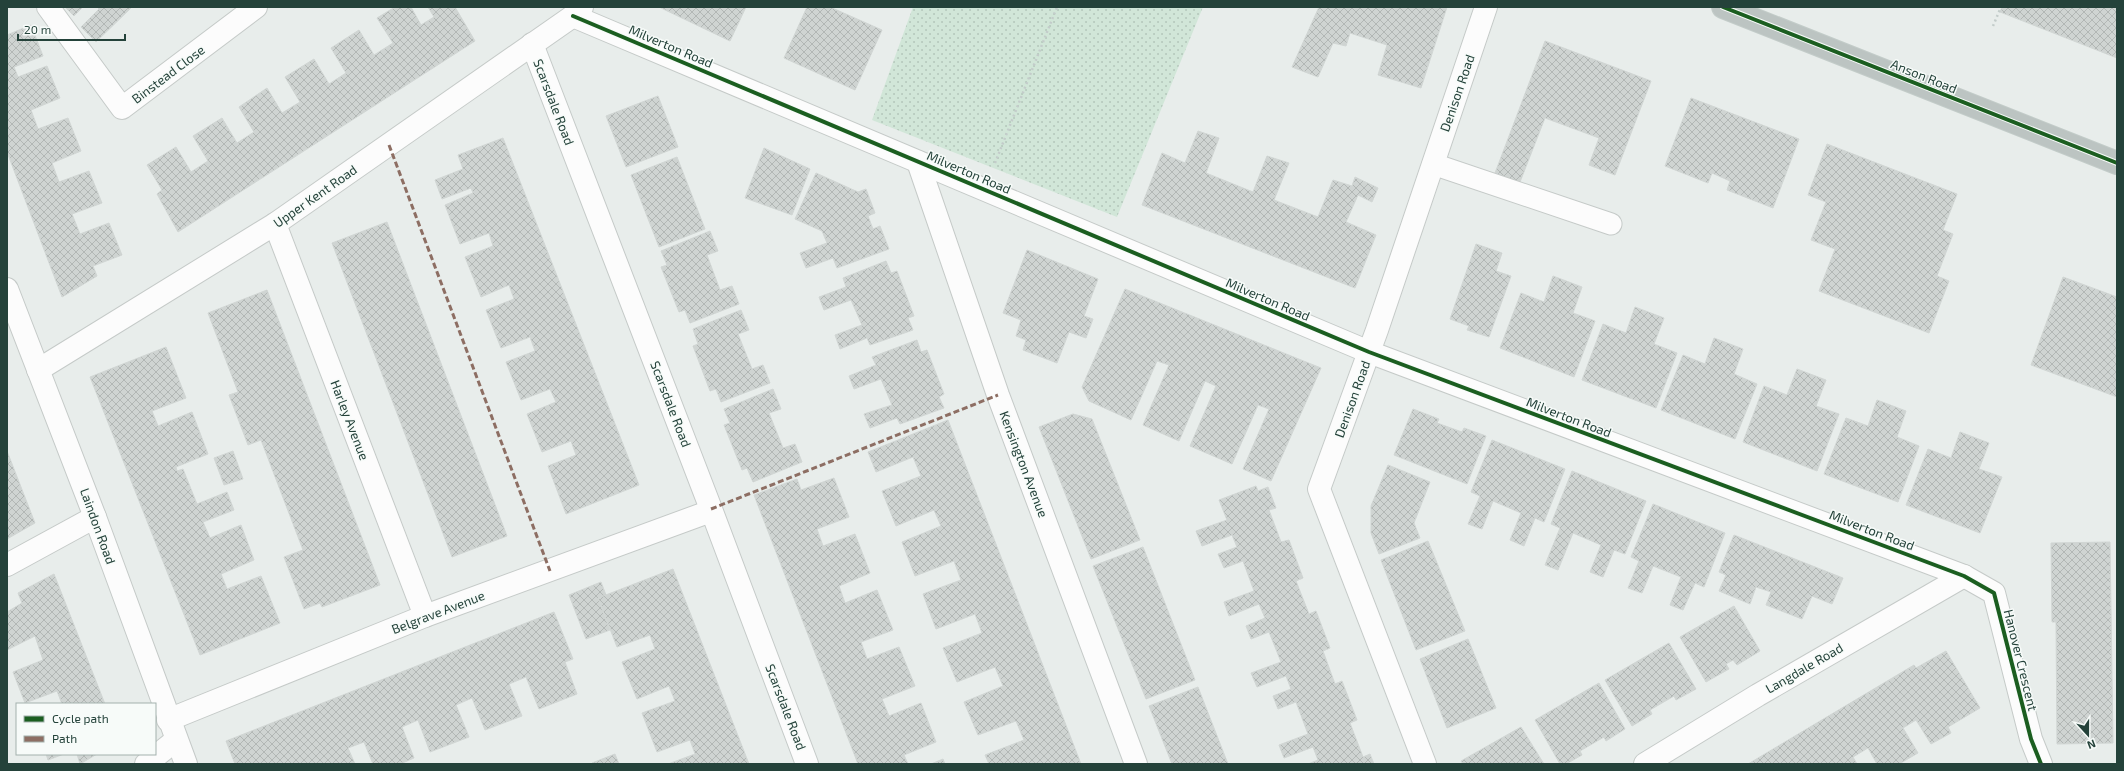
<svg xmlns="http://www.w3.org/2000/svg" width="2124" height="771" font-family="'Exo 2',sans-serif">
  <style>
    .park { fill: url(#park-dots) }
    .building { fill: url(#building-cross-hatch); stroke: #d1d6d4 }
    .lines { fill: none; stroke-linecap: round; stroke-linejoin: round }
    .lane-casing { stroke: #c5cac8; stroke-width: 23 }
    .street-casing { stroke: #c5cac8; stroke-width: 24 }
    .highway-casing { stroke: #c3ccc9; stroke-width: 24 }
    .path { stroke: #c3ccca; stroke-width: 2.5; stroke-dasharray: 2 3; stroke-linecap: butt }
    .lane { stroke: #fcfcfc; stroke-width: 21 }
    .street { stroke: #fcfcfc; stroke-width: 22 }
    .highway { stroke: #bcc4c2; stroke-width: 22 }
    .quiet { stroke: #8d6e63; stroke-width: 3; stroke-dasharray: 6 3; stroke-linecap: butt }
    .cycleway-casing { stroke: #f7fbf9; stroke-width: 6 }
    .cycleway { stroke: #1b5e20; stroke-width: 4 }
    .labels { text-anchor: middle; stroke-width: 3; stroke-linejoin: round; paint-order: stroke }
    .street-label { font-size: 13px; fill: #24423a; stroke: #f7fbf9 }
  </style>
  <defs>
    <pattern id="park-dots" width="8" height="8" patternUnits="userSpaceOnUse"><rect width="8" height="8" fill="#d1e6d8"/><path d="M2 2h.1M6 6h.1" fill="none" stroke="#b3c6ba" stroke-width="1.8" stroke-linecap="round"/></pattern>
    <pattern id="building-cross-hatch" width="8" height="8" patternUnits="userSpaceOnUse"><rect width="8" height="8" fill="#cfd4d2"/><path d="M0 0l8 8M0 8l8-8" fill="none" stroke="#b2b7b5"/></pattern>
  </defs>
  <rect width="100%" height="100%" fill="#e8edeb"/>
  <polygon class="park" points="913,7 1203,7 1117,217 872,120"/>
  <g class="building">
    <polygon points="65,7 83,7 74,16"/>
    <polygon points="97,7 132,7 96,42 81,27 99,9"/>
    <polygon points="395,7 411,7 421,25 434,17 428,7 455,7 475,41 178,232 157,194 162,190 147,165 176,147 191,172 208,161 193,136 222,118 237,143 254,132 239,107 267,88 282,113 300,102 285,77 314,59 329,84 346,73 331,48 359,30 374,55 393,43 377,18"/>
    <polygon points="659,7 746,7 730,41"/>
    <polygon points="807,7 830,7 882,30 855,90 784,58"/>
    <polygon points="1319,7 1447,7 1421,88 1378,75 1387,45 1350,33 1346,46 1333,43 1318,77 1292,67"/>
    <polygon points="2002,7 2117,7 2117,58 2000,12"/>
    <polygon points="31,25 43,56 14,67 18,77 47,66 60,98 31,110 38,129 68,118 81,151 52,163 59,182 89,171 102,203 72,214 80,234 109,223 122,255 93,266 97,276 62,297 7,152 7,35"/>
    <polygon points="1545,41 1651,81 1615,175 1589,165 1599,138 1545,118 1520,182 1495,173"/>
    <polygon points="658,96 678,147 626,167 606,116"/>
    <polygon points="1691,98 1799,139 1773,208 1727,190 1730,181 1712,173 1708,183 1665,166"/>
    <polygon points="1198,131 1219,138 1206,173 1253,192 1267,156 1289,163 1274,200 1318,217 1333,180 1352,186 1355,177 1378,188 1372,202 1358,195 1346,222 1376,235 1355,288 1142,205 1162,153 1185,163"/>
    <polygon points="503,138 639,485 566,514 548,466 576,455 571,441 542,452 527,414 556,402 550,389 521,400 506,362 535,351 530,337 501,348 486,310 514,299 509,285 481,297 465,257 493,246 489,233 460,244 445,205 473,193 471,188 442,199 435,180 463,169 458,155"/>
    <polygon points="1827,144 1957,194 1943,230 1953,234 1937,276 1949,281 1929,333 1819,291 1835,249 1811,240 1826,202 1808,195"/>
    <polygon points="764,148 810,169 792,215 745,198"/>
    <polygon points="677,157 705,229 659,247 631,175"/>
    <polygon points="816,173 858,192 866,189 875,213 868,216 873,229 880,226 889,249 837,268 833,258 806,268 800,253 827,243 822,231 795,219"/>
    <polygon points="387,222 507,536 452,557 332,243"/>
    <polygon points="710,231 718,251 707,255 720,290 732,286 739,304 690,323 685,310 679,312 661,267 667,265 661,251"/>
    <polygon points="1476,244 1502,253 1496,271 1511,276 1489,337 1467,330 1469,326 1450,319"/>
    <polygon points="1027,250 1098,279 1084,316 1093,319 1086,338 1069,332 1057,363 1023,350 1026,340 1016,336 1021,320 1003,313"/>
    <polygon points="886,261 891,273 897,271 914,316 908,318 913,330 870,345 867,338 840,349 835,335 862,325 851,300 824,310 819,297 846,287 843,278"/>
    <polygon points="1553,276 1582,287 1573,313 1595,321 1574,377 1500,348 1521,293 1544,302"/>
    <polygon points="2063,277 2117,297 2117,397 2031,365"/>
    <polygon points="1125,289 1321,368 1271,481 1243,469 1269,409 1258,405 1232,464 1190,446 1216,386 1205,381 1179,441 1143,425 1169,365 1157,361 1131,420 1089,401 1082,387"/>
    <polygon points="267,290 380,585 322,607 320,603 304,609 284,557 303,550 261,440 248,445 229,395 238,392 208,313"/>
    <polygon points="1635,307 1664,318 1654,344 1677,353 1656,408 1582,380 1603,324 1626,333"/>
    <polygon points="741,310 749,330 738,334 752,369 763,365 770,383 721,402 716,389 710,391 693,346 698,344 693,329"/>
    <polygon points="1714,338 1743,349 1734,374 1757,384 1735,439 1661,410 1683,355 1705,364"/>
    <polygon points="917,340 921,352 927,350 944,394 939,397 944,408 900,424 897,418 870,428 864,414 892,405 881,379 854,389 849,376 876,365 872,357"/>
    <polygon points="166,347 186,398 152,411 158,426 192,412 208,454 176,467 177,471 183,469 197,504 227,492 234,510 203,522 210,538 241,525 254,560 221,574 227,589 261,576 280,623 200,655 90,377"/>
    <polygon points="1797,369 1826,380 1816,406 1839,414 1817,471 1743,442 1764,386 1787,395"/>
    <polygon points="773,389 781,409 769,413 783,448 795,444 802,462 753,482 747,468 742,470 724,425 730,423 724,409"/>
    <polygon points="1877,400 1906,411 1897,437 1919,446 1898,502 1824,474 1846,418 1868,426"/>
    <polygon points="1413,409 1439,419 1437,423 1462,432 1464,428 1486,436 1467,484 1394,455"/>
    <polygon points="1073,414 1092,419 1140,540 1091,559 1039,427"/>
    <polygon points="948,420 1081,764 989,764 985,755 1024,740 1016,721 978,735 964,702 1003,686 995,667 957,682 943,648 982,633 975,614 936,629 923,594 961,580 954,561 915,576 902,542 941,526 934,510 896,526 882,491 921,476 913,457 876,472 868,452"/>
    <polygon points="1960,432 1989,443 1979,469 2002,477 1980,533 1906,505 1928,449 1951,458"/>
    <polygon points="1492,440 1565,469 1544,522 1535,518 1524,546 1510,540 1521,513 1493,501 1482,529 1468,524 1480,496 1471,492"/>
    <polygon points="7,451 35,523 7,539"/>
    <polygon points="233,451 243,479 224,485 214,458"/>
    <polygon points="1388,465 1430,482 1414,523 1420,538 1379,554 1371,533 1371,506"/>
    <polygon points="1572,471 1646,501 1625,554 1614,550 1603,577 1590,572 1601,545 1573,533 1558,570 1545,565 1560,528 1551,524"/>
    <polygon points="834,478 849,517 817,529 823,546 855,534 870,573 839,586 845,603 877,590 893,630 861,642 867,659 899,647 915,686 882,699 889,716 921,703 936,742 904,755 908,764 858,764 754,495 797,479 801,490"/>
    <polygon points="1256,486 1258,491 1268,487 1276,508 1269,510 1281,542 1289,540 1303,578 1296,581 1309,614 1316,611 1330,648 1323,651 1335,684 1342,681 1357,720 1350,723 1363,757 1370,754 1374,764 1308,764 1318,760 1313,747 1284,758 1279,745 1308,734 1296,702 1278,709 1273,696 1291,689 1286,676 1257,687 1251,673 1281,662 1269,632 1251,639 1246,626 1265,618 1259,604 1229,616 1224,602 1254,591 1243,561 1224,568 1218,554 1237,547 1232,535 1202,546 1196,531 1227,520 1219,500"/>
    <polygon points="1653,504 1725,533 1704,587 1695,583 1683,610 1670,605 1681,577 1653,566 1642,593 1628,588 1639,561 1631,557"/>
    <polygon points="1734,535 1843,578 1832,604 1812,596 1802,619 1766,605 1771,592 1756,587 1750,604 1719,591 1726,575 1719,572"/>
    <polygon points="1428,541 1465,631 1416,650 1381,560"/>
    <polygon points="2110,542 2113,743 2057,744 2056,622 2052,622 2051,543"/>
    <polygon points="1143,547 1195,680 1146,699 1093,566"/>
    <polygon points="673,569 749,764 668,764 695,754 690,740 657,752 642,713 675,701 669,686 637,699 622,662 655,649 650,635 617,647 598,598"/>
    <polygon points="54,574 105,704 62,704 57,691 25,703 13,672 43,660 35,636 7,650 7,612 22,603 18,593"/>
    <polygon points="601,582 606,595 598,598 610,630 586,639 569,595"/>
    <polygon points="1734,606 1760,651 1737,665 1733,660 1726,664 1729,669 1706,682 1680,637"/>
    <polygon points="554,612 573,659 565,662 577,694 539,709 526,677 509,684 522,716 485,730 472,698 456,705 469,737 430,752 418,720 402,727 414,758 400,764 373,764 364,742 348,748 355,764 235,764 226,741"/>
    <polygon points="1468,639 1496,708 1447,728 1420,659"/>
    <polygon points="1669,643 1696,689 1676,700 1674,696 1650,710 1652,714 1632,726 1605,680"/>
    <polygon points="1946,651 1980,708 1948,727 1951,733 1931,744 1916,720 1903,728 1918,753 1899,764 1877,764 1868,748 1853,757 1857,764 1748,764 1914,665 1916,668"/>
    <polygon points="1599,683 1625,729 1606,741 1604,737 1580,751 1582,755 1566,764 1560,764 1535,720"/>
    <polygon points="1198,687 1228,764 1172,764 1149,706"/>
    <polygon points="1521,727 1544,764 1463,764 1461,761"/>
    <polygon points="46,754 64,754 48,760"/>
    <polygon points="77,754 97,754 80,764"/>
    <polygon points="615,754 619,764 592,764 592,763"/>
    <polygon points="943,759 945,764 931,764"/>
  </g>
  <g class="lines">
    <g class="lane-casing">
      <polyline id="lane" points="1433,164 1611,224"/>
    </g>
    <g class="street-casing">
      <g id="street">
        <polyline points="48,7 122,108 256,7"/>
        <polyline points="573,16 1369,352 1964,576 1994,593 2031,739 2041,764"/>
        <polyline points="532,44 711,509 807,764"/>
        <polyline points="918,162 998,395 1136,764"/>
        <polyline points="275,224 425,616"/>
        <polyline points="7,289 95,517 186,764"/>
        <polyline points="38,370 275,224 573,16 582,7"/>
        <polyline points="7,565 95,517"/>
        <polyline points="168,720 425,616 711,511"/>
        <polyline points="146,764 176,740"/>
        <polyline points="1425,764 1319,489 1377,330 1486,7"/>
        <polyline points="1645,764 1758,695 1964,576"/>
      </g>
    </g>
    <g class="highway-casing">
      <polyline id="highway" points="1723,7 2117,163"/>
    </g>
    <g class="path">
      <polyline points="1993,26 2001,7"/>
      <polyline points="995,163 1057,7"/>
    </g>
    <use href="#lane" class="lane"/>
    <use href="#street" class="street"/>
    <use href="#highway" class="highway"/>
    <g class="quiet">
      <polyline points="389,145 550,571"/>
      <polyline points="711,509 998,395"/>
    </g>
    <g class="cycleway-casing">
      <g id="cycleway">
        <polyline points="1723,7 2117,163"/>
        <polyline points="573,16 1369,352 1964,576 1994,593 2031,739 2041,764"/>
      </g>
    </g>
    <use href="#cycleway" class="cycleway"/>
  </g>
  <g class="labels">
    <g class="street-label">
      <text transform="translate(671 46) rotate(23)" y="5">Milverton Road</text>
      <text transform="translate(168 74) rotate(-37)" y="5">Binstead Close</text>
      <text transform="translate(1924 76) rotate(22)" y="5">Anson Road</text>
      <text transform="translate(1457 93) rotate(-71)" y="5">Denison Road</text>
      <text transform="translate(554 102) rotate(69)" y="5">Scarsdale Road</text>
      <text transform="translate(969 172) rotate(23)" y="5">Milverton Road</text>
      <text transform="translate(315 196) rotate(-35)" y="5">Upper Kent Road</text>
      <text transform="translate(1268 299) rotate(23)" y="5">Milverton Road</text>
      <text transform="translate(1352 399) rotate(-70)" y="5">Denison Road</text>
      <text transform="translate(671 404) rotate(69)" y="5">Scarsdale Road</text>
      <text transform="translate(1569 417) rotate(21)" y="5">Milverton Road</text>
      <text transform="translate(350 420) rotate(69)" y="5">Harley Avenue</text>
      <text transform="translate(1024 464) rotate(69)" y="5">Kensington Avenue</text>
      <text transform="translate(98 526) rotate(70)" y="5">Laindon Road</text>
      <text transform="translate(1872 530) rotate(21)" y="5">Milverton Road</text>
      <text transform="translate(438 612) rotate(-21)" y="5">Belgrave Avenue</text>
      <text transform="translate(2021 660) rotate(76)" y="5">Hanover Crescent</text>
      <text transform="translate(1804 668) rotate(-30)" y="5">Langdale Road</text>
      <text transform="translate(786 707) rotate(69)" y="5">Scarsdale Road</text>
    </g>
  </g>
  <rect width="2124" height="771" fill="none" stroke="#24423a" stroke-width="16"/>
  <rect x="16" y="703" width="140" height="52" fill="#f7fbf9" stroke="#a3b1ad"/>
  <rect x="24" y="716" width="20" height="6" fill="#1b5e20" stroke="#a3b1ad"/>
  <text x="52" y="723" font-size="12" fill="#24423a">Cycle path</text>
  <rect x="24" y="736" width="20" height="6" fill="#8d6e63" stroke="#a3b1ad"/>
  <text x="52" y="743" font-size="12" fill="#24423a">Path</text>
  <g transform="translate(2088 735) rotate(159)" stroke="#f7fbf9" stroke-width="3" paint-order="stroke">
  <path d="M0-3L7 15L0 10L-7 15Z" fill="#24423a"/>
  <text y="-6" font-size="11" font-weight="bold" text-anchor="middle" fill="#24423a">N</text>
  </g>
  <path d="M18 34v6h107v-6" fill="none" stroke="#24423a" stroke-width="2"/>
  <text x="24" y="34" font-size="12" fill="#24423a" stroke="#f7fbf9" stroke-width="3" paint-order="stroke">20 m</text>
</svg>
